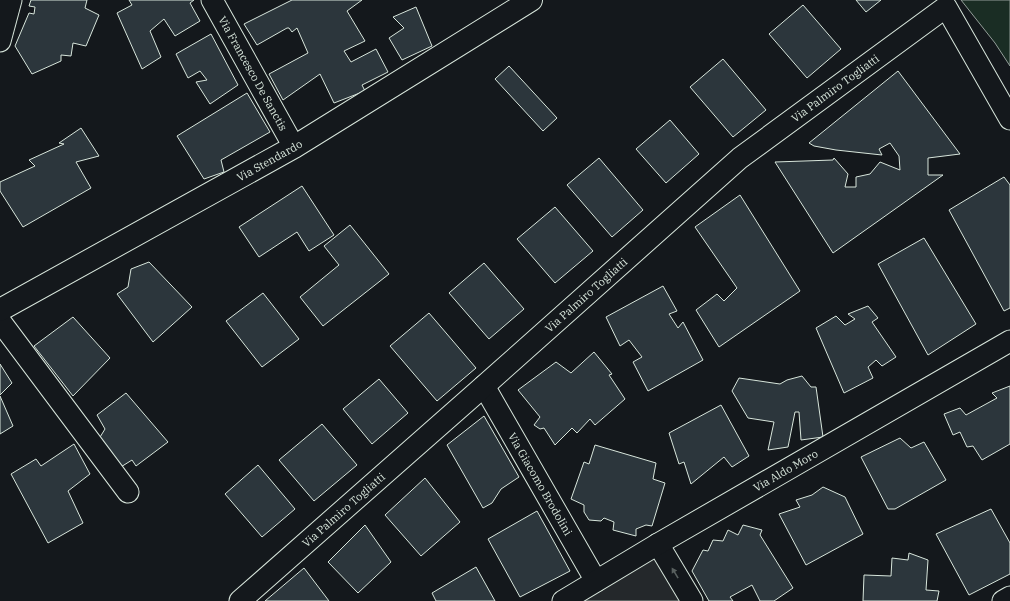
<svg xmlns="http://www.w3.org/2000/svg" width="1010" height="601" font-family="'IBM Plex Serif',serif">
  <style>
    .green { fill: #1a2d24; stroke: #939e99 }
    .parking { fill: #24282b; stroke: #939e99 }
    .building { fill: #2c363c; stroke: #d8e6dc }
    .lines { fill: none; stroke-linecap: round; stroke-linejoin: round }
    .street-casing { stroke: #d8e6dc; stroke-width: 23 }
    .secondary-casing { stroke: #d8e6dc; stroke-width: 24 }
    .street { stroke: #14181c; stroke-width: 21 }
    .secondary { stroke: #14181c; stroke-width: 22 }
    .oneway { fill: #59605f }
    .labels { text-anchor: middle; stroke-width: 3; stroke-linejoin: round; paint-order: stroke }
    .street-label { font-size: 11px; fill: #d8e6dc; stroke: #14181c }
  </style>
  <rect width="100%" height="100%" fill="#14181c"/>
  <polygon class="green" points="961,0 1010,0 1010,66 995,43"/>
  <polygon class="parking" points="658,544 692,601 563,601"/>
  <g class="building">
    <polygon points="31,0 87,0 85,8 99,15 86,46 73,43 71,56 61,55 61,61 32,74 15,46 29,13 34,14 35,7 29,6"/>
    <polygon points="129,0 194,0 190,3 200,21 175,36 164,19 150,31 161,57 142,69 117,13 132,5"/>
    <polygon points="292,0 362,0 347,11 365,41 344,51 351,62 376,49 388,72 362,85 365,91 334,103 320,74 283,100 269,74 308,53 297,28 292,32 289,28 287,28 257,45 244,24"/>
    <polygon points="856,0 881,0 866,12"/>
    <polygon points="803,5 841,49 807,78 769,34"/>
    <polygon points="416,7 432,46 402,60 389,38 404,28 393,17"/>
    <polygon points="211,34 238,85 210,104 196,82 207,80 200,71 188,78 176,54"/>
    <polygon points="723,59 766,110 733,137 690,87"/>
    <polygon points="509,66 557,118 543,131 495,79"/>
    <polygon points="898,71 960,154 928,158 928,175 943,175 833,253 775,162 833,160 834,158 848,174 845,187 856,187 856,177 870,174 880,162 900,170 899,156 890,143 879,149 882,155 836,150 814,146 809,143"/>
    <polygon points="247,93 270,132 221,160 224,172 204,179 177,136"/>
    <polygon points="670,120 699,154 666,183 636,149"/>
    <polygon points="81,128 99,156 76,162 91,188 23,227 0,191 0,182 35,166 29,160 64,144 59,143"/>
    <polygon points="599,158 643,210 612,237 567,185"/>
    <polygon points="1004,177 1010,185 1010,308 1004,311 949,210"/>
    <polygon points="302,186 334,235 309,251 297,232 259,257 239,227"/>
    <polygon points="740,195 800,291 719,347 696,310 717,294 724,301 737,288 695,227"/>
    <polygon points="555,207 593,251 555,283 517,239"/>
    <polygon points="350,225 389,274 323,326 300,297 339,265 324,246"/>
    <polygon points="924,238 976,324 928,355 878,264"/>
    <polygon points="149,262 192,307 153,342 117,294 128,287 131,269"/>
    <polygon points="484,263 524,309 489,339 449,293"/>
    <polygon points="663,286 677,311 669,314 678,328 683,322 703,360 648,391 633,362 642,357 629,340 620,346 606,317"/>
    <polygon points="263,293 299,339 262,367 226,321"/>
    <polygon points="868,306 878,318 872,322 896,357 882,366 876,360 868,367 873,378 844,393 816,328 836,316 845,325 855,319 848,314"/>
    <polygon points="429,313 476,368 437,401 390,346"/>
    <polygon points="73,317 110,358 73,396 34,346"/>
    <polygon points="594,352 612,374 609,375 625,399 595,425 590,419 577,433 572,428 555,445 544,428 540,429 534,425 540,417 518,390 556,362 571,373"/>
    <polygon points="0,364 12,383 0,395"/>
    <polygon points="802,376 811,387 816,387 823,437 801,440 799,412 795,412 788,447 768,450 774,422 748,418 732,391 739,378 780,384 787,380"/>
    <polygon points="379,379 408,413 372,444 343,409"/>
    <polygon points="1010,386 1010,444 982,460 973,446 967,447 960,432 953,435 944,414 960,408 966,415 997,398 992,393"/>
    <polygon points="126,393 168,442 136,466 132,460 116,470 97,442 105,429 97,415"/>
    <polygon points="0,396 13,426 0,434"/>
    <polygon points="721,405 749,456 732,467 724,457 691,484 684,462 679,464 669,433"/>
    <polygon points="484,416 519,477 501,489 492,503 483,508 447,445"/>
    <polygon points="322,424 357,465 314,501 279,460"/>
    <polygon points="900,438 911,448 924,442 946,480 895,509 888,509 861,457"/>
    <polygon points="74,444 90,474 68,491 83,523 48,543 11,474 36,459 41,466"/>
    <polygon points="595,445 656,463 653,479 665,483 652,526 646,525 636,529 636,536 613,530 614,522 604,518 601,521 589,520 584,512 584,505 571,499 584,462 589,464"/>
    <polygon points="258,465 295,509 262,537 225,494"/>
    <polygon points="425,478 460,522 421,556 385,515"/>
    <polygon points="823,487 845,497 863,534 806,565 779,514 800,507 796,500 812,495"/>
    <polygon points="991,509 1010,543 1010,574 969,595 936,534"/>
    <polygon points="537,511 570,571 520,597 488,539"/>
    <polygon points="365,525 391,562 358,593 328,562"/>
    <polygon points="743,525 762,530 760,535 793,588 774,601 760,601 752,585 730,597 733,601 709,601 692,571 703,550 708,551 713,540 723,541 728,530 738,535"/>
    <polygon points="909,553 928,560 926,590 939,591 937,601 863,601 864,575 891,576 892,558 908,560"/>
    <polygon points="476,567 495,601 436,601 432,593"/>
    <polygon points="304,568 329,601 265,601"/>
  </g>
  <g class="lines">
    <g class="street-casing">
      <g id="street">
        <path id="s1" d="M212,0l82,147"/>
        <polyline points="0,41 11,0"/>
        <polyline points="0,321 128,492"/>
        <path id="s2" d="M484,386l112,195"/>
        <polyline points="658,544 692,601"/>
        <path id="s3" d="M240,601l244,-215 256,-228 206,-151 64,112"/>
        <path id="s4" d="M563,601l95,-57 352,-203"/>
        <polyline points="1003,601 1010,597"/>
      </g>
    </g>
    <g class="secondary-casing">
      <g id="secondary">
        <path id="s5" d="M0,310l294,-163 237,-147"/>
      </g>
    </g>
    <use href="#street" class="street"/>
    <use href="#secondary" class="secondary"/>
  </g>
  <defs><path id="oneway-solid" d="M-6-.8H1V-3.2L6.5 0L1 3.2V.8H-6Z"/></defs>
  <use class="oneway" href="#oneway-solid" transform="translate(675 573) rotate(-121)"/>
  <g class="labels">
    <g class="street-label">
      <text dy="4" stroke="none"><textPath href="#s1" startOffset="84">Via Francesco De Sanctis</textPath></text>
      <text dy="4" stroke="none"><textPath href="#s3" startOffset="786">Via Palmiro Togliatti</textPath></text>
      <text dy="4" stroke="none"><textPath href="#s5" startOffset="308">Via Stendardo</textPath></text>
      <text dy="4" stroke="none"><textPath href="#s3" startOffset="462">Via Palmiro Togliatti</textPath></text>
      <text dy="4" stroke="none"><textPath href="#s4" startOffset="258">Via Aldo Moro</textPath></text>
      <text dy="4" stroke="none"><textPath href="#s2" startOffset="113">Via Giacomo Brodolini</textPath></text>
      <text dy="4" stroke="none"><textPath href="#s3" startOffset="138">Via Palmiro Togliatti</textPath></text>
    </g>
  </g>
</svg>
